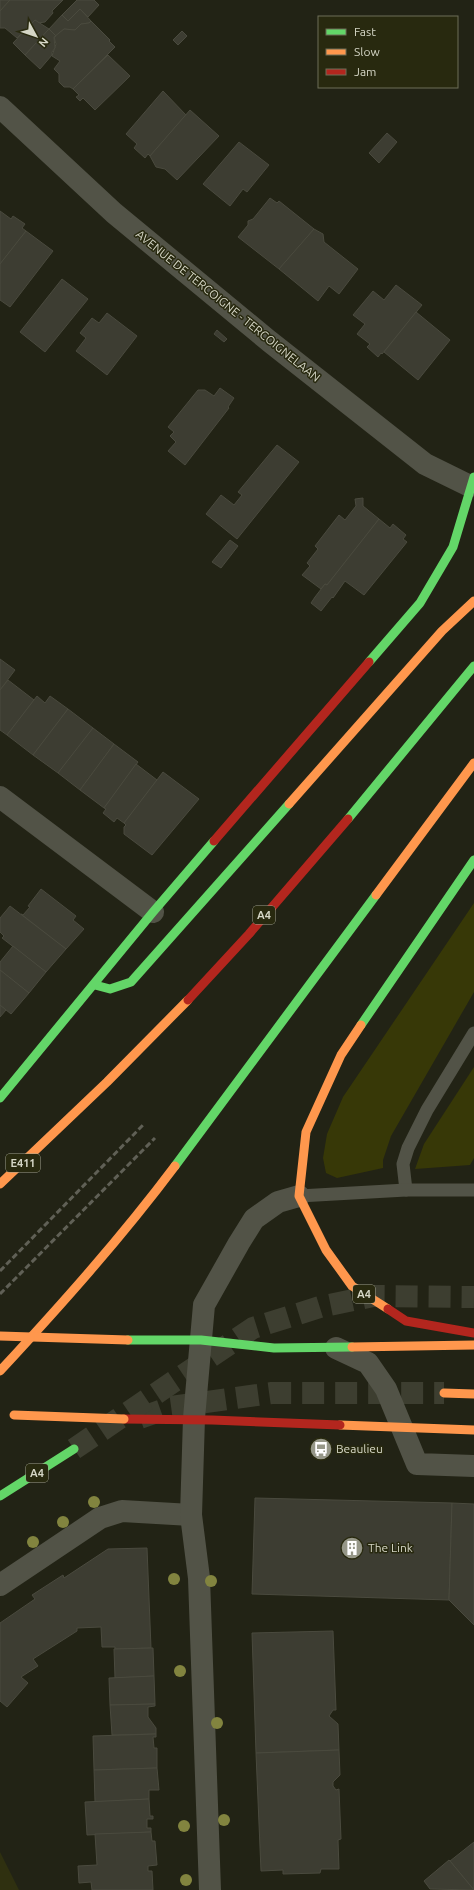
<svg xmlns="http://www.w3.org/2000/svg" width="474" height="1890" font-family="Ubuntu,sans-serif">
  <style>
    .built { fill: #2f3010 }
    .green { fill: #373807 }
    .building { fill: #3d3d32; stroke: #4a4a3e }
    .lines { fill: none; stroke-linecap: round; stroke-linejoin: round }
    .highway-tunnel { stroke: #3d3e30; stroke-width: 22; stroke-dasharray: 22 11; stroke-linecap: butt }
    .lane { stroke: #525347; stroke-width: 13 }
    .street { stroke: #525347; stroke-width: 22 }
    .fast { stroke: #63d668; stroke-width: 9 }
    .slow { stroke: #ff974d; stroke-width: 9 }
    .jam { stroke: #b3261e; stroke-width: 9 }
    .rail { stroke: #606056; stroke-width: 3; stroke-dasharray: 6 3; stroke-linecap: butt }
    .slow-bridge { stroke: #ff974d; stroke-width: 9 }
    .tree { fill: #82843f }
    .labels { text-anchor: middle; stroke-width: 3; stroke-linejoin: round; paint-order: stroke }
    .shield { fill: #28290f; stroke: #a1a28f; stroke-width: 1 }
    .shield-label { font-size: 11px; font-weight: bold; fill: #d5d6c6 }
    .street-label { font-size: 12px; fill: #d5d6c6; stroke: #28290f }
    .poi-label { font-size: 12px; fill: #d5d6c6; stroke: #28290f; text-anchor: start }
  </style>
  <rect width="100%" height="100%" fill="#222315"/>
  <polygon class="built" points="0,1852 19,1890 0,1890"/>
  <g class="green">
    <polygon points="474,903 474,992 391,1136 383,1160 383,1168 337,1178 326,1173 323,1158 327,1134 343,1097"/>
    <polygon points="474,1067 474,1158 470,1165 415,1169 424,1144"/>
  </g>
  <g class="building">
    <polygon points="0,0 10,0 0,11"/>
    <polygon points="10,0 63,0 52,11 53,13 45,22 38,23 35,20 17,38 5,28 0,28 0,11"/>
    <polygon points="77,0 94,0 99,5 88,17 80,9 68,21 62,15"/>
    <polygon points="80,9 91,21 89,23 81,24 75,30 64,29 56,36 49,29 62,15 68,21"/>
    <polygon points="35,20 49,29 25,55 13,43"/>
    <polygon points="91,21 110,40 109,41 115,47 73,89 70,87 64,87 59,82 59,74 54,69 60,61 52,56 56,44 54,37 64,29 75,30 81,24 89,23"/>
    <polygon points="49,29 56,36 54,37 55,48 52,52 52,55 40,69 25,55"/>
    <polygon points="182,31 187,36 178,45 173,40"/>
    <polygon points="108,55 130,76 95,110 83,98 80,101 76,97 79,95 73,89"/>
    <polygon points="163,91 186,115 150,156 148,154 145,158 134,148 137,144 126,134"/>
    <polygon points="190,110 219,136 177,180 165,169 156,167 150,156"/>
    <polygon points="387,133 397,142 379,163 369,153"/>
    <polygon points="239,142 269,165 247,192 243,189 230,206 203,184"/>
    <polygon points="270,198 277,203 279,201 314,229 279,269 238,237 248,225 248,221 253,219"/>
    <polygon points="0,211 11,219 13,216 25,224 22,228 26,231 0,264"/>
    <polygon points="314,229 323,234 324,242 358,269 339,294 329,286 318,301 279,269"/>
    <polygon points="26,231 53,251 10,307 0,300 0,264"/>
    <polygon points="62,279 88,299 45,352 20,332"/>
    <polygon points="396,285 422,305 382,354 381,353 378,357 367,347 370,344 357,334 365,324 353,315 373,291 384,300"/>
    <polygon points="416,312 450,340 418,380 384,352"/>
    <polygon points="107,313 137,336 107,375 76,351 86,338 80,333 92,318 99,323"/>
    <polygon points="217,330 227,339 224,342 214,334"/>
    <polygon points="220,388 234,398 228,407 229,408 185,465 168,451 176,442 170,436 174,432 168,427 198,390 205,390 214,396"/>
    <polygon points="277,445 299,462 237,539 206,514 221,495 234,505 242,495 238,492"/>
    <polygon points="363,498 363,506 379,519 327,585 325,584 321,589 302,575 310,566 307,563 318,549 315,546 339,515 345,520 356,506 355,499"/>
    <polygon points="379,519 390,528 393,524 406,535 403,539 407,542 364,595 345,581 333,598 332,597 321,611 311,603 315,597 325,584 327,585"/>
    <polygon points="230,540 238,546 221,568 212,562"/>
    <polygon points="0,659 15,670 0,690"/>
    <polygon points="8,680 34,700 7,735 0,730 0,690"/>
    <polygon points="37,696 45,703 50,696 68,709 33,755 7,735"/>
    <polygon points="68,709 93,728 58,773 33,755"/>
    <polygon points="93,728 114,744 80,790 58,773"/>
    <polygon points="114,744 138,762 104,808 80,790"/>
    <polygon points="136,764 157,780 124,823 117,818 114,822 103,813 106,809 104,808"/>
    <polygon points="163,772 199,799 152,855 124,834 124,827 126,825 124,823"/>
    <polygon points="41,889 76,916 73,920 84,929 66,949 21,914 23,915 30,907 28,906"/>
    <polygon points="10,906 66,949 46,972 2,938 4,936 0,932 0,918"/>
    <polygon points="13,946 46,972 29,993 0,970 0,962"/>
    <polygon points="0,970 29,993 11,1014 0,1005"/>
    <polygon points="0,1005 6,1010 0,1017"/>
    <polygon points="255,1498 452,1503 449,1600 252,1594"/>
    <polygon points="452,1503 474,1504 474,1625 449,1600"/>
    <polygon points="147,1548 151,1648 115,1649 115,1647 102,1647 101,1627 77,1628 77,1631 33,1659 38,1666 21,1677 28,1683 7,1707 0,1701 0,1623 35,1599 32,1595 63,1575 64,1578 108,1549"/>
    <polygon points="333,1631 336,1710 333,1710 329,1716 338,1724 339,1750 256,1753 252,1633"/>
    <polygon points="153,1648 154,1676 115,1678 114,1649"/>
    <polygon points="154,1676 155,1704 110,1705 109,1678"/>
    <polygon points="155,1704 155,1706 148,1707 148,1717 156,1728 156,1734 112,1735 110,1705"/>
    <polygon points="156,1734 156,1737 153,1737 154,1748 157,1748 157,1768 94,1770 93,1736"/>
    <polygon points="339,1750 340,1775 333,1782 333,1786 336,1790 339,1789 341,1839 338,1840 339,1869 321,1869 320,1873 283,1874 283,1870 261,1871 256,1753"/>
    <polygon points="157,1768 159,1790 149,1790 149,1799 95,1802 94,1770"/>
    <polygon points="149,1799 150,1816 153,1816 153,1819 147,1819 147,1828 151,1828 151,1832 87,1835 85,1802"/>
    <polygon points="151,1832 152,1841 155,1841 157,1865 148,1866 148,1871 152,1871 153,1890 92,1890 91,1882 79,1883 78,1866 97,1865 95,1834"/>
    <polygon points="474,1842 474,1890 450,1861"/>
    <polygon points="449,1860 450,1861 474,1890 430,1889 424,1881"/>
  </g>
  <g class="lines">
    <g class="highway-tunnel">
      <polyline points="140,1418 171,1407 272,1393 444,1393"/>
      <polyline points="74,1449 253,1328 320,1307 373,1296 474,1297"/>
    </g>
    <g class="lane">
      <polyline points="406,1190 403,1164 408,1148 427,1110 474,1033"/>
      <polyline points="299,1196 406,1190 474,1190"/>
    </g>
    <g class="street">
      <polyline points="0,107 114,213 269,341 425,464 470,486"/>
      <polyline points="0,797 153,912"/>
      <polyline points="336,1348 368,1363 386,1389 417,1464 474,1466"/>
      <polyline points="0,1585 100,1518 122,1511 191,1515"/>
      <polyline points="210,1890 199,1578 191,1515 194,1418 204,1305 239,1243 254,1219 278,1202 299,1196"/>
    </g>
    <g class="fast">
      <polyline points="369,662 420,603 453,547 474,477"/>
      <polyline points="348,819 474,666"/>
      <polyline points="95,985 110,989 131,982 289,804"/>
      <polyline points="361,1025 474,860"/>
      <polyline points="0,1098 153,912 214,841"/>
      <polyline points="175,1166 376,895"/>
      <polyline points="128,1340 201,1340 274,1348 352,1347"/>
      <polyline points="0,1496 74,1449"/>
    </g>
    <g class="slow">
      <polyline points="289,804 442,631 474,601"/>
      <polyline points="376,895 474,763"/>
      <polyline points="361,1025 341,1055 306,1132 299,1196 326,1250 352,1286 388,1309"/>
      <polyline points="0,1184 107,1082 188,1000"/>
      <polyline points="352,1347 474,1345"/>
      <path d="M0,1371c61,-66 121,-133 175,-205"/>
      <polyline points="444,1393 474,1394"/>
      <polyline points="340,1425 474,1430"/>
    </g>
    <g class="jam">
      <polyline points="214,841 369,662"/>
      <polyline points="188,1000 249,934 348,819"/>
      <polyline points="388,1309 406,1321 474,1333"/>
      <polyline points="124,1419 212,1420 340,1425"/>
    </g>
    <g class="rail">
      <polyline points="0,1271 143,1125"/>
      <polyline points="0,1294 155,1138"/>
    </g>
    <g class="slow-bridge">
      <polyline points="0,1336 128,1340"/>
      <polyline points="14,1415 124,1419"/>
    </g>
  </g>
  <g class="tree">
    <circle cx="94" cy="1502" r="6"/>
    <circle cx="63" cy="1522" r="6"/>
    <circle cx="33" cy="1542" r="6"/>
    <circle cx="174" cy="1579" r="6"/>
    <circle cx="211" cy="1581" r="6"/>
    <circle cx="180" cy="1671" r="6"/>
    <circle cx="217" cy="1723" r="6"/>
    <circle cx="224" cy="1820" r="6"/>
    <circle cx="184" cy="1826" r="6"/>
    <circle cx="186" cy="1880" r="6"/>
  </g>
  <defs>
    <g id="bus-disc" transform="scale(1.15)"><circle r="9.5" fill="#969788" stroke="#28290f"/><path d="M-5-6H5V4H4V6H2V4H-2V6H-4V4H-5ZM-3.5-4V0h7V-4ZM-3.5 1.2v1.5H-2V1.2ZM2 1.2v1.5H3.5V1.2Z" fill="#fff"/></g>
    <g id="building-disc" transform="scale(1.15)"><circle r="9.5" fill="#969788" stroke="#28290f"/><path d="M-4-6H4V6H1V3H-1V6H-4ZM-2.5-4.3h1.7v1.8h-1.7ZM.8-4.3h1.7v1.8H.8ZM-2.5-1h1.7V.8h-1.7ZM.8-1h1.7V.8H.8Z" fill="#fff"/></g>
  </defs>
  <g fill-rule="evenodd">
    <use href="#bus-disc" x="321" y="1449"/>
    <use href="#building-disc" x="352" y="1548"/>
  </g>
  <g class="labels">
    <g class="shield">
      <rect x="253" y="906" width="22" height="18" rx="3"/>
      <rect x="6" y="1154" width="34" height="18" rx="3"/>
      <rect x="353" y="1285" width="22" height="18" rx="3"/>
      <rect x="26" y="1464" width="22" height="18" rx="3"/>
    </g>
    <g class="shield-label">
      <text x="264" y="919">A4</text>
      <text x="23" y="1167">E411</text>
      <text x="364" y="1298">A4</text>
      <text x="37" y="1477">A4</text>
    </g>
    <g class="street-label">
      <text transform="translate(228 306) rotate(39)" y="4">AVENUE DE TERCOIGNE - TERCOIGNELAAN</text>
    </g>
    <g class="poi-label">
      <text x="336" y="1453">Beaulieu</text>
      <text x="368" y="1552">The Link</text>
    </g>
  </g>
  <rect x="318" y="16" width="140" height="72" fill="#28290f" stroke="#6d6e58"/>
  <rect x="326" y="29" width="20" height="6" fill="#63d668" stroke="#6d6e58"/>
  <text x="354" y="36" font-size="12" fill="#d5d6c6">Fast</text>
  <rect x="326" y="49" width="20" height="6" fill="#ff974d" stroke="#6d6e58"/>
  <text x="354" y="56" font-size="12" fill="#d5d6c6">Slow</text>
  <rect x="326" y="69" width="20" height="6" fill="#b3261e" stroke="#6d6e58"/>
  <text x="354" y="76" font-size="12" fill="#d5d6c6">Jam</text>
  <g transform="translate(36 36) rotate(130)" stroke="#28290f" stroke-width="3" paint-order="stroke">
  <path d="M0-3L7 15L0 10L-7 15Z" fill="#d5d6c6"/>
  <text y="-6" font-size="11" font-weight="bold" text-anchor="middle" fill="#d5d6c6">N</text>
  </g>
</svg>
